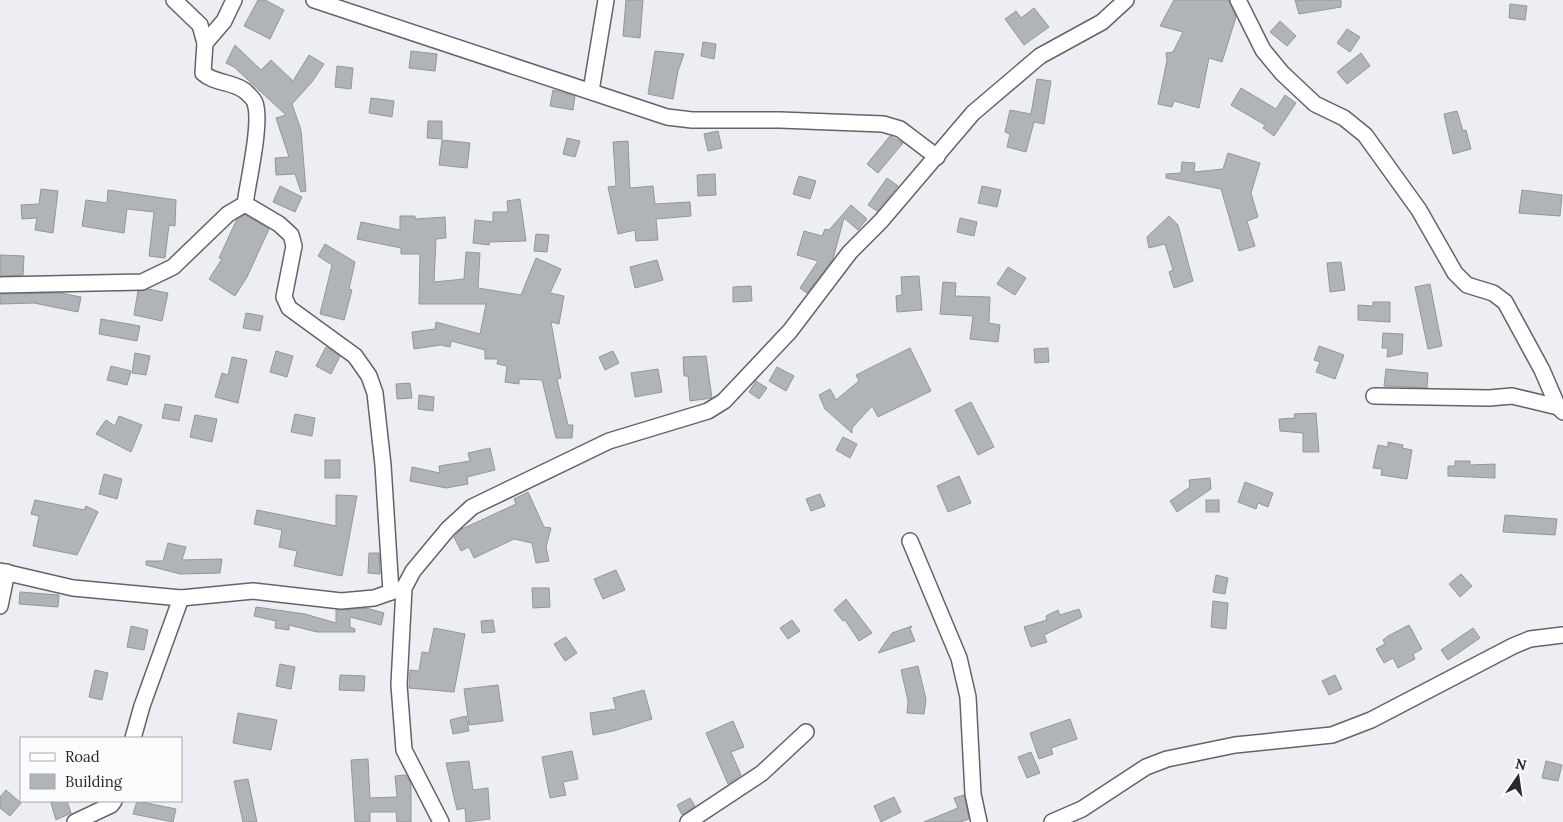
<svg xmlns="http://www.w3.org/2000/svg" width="1563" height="822" font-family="Lora,serif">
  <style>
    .building { fill: #b0b4b8; stroke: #93979c }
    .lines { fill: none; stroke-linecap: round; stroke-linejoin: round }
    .minor-casing { stroke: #636469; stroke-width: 18 }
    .minor { stroke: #fff; stroke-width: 15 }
  </style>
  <rect width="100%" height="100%" fill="#edeef4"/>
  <g class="building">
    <polygon points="258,0 265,0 284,10 270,39 244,26"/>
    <polygon points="626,0 643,0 640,38 623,36"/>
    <polygon points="1174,0 1229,0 1236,17 1222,62 1209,58 1199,108 1174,101 1172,107 1158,104 1167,60 1166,53 1173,52 1183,32 1160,26"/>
    <polygon points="1295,0 1341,0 1341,7 1299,14"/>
    <polygon points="1510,4 1527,6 1525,20 1509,18"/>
    <polygon points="1034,8 1049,27 1024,45 1005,19 1016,11 1021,18"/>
    <polygon points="1280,21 1296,36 1287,46 1270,32"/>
    <polygon points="1347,29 1360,37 1350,52 1337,43"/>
    <polygon points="703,42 716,44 714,59 701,56"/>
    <polygon points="235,45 261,70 271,60 293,81 309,55 324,64 312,82 292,104 301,130 306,191 301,192 295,174 276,175 275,158 289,157 276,118 286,115 234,67 226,63"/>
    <polygon points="411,51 437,54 435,71 409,68"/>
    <polygon points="655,51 684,54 678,71 673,99 648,94"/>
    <polygon points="1361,53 1370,66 1347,84 1337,72"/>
    <polygon points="337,66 353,68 351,89 335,87"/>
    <polygon points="1037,79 1051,81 1044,124 1034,122 1026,152 1007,147 1010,134 1005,132 1010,110 1031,114"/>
    <polygon points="1241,88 1276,109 1285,95 1296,103 1274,136 1263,128 1265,125 1231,105"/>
    <polygon points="553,90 575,96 573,110 550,106"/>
    <polygon points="371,98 394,101 392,117 369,113"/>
    <polygon points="1457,111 1463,131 1466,130 1471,149 1453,154 1444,114"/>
    <polygon points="428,121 442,121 442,139 427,138"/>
    <polygon points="718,131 722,148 708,151 704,134"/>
    <polygon points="890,136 903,143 878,173 867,164"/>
    <polygon points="567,138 580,141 575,157 563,154"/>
    <polygon points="442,140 470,143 467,168 439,165"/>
    <polygon points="628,141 630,188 653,186 655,204 690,202 691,216 656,219 658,240 636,241 635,230 618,234 608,187 616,186 613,142"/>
    <polygon points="1228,153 1260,163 1251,193 1258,217 1247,221 1255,246 1239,251 1221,189 1166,178 1166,174 1181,173 1182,162 1195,163 1194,172 1223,169"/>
    <polygon points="715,174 716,195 698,196 697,175"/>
    <polygon points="799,176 816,181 810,199 793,194"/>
    <polygon points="887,178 898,186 877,211 868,205"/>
    <polygon points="280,186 302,197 295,212 273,202"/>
    <polygon points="982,186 1001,190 997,207 978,203"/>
    <polygon points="41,189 58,191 53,233 35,230 37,218 22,219 21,205 39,204"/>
    <polygon points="108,190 176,200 175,226 169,225 165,258 149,256 154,212 127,209 124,233 82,226 86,200 107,203"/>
    <polygon points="1522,190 1562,195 1560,216 1519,213"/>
    <polygon points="520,199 526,241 490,242 489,245 473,243 475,220 493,222 493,212 508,212 507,201"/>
    <polygon points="851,205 867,219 858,230 844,218 833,259 807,293 800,288 818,261 797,255 804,231 822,236 825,229 829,230"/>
    <polygon points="245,215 269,229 247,277 235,296 209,279 222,259 219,258 237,219"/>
    <polygon points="400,216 415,216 415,219 445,217 446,238 436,239 434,282 464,279 466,252 480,253 478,288 521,295 536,258 561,269 550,293 564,296 559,324 551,322 561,378 557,379 568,425 573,425 572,438 556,438 542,380 519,379 519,384 505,382 507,366 497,364 498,359 485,359 485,350 451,341 450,347 441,345 414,349 412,332 435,329 436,322 480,334 486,304 419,304 420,254 401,254 401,248 357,239 361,222 400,230"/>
    <polygon points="1169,216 1178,225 1193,281 1174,288 1169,272 1173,270 1165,244 1149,248 1147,237"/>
    <polygon points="960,218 977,222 974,236 957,232"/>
    <polygon points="536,234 549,235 547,252 534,251"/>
    <polygon points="325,244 355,262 349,289 352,290 344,320 320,314 332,265 318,256"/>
    <polygon points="0,255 24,256 23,275 0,276"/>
    <polygon points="657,260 663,280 635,288 630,267"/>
    <polygon points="1341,262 1345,290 1330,292 1327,263"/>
    <polygon points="1008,267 1026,278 1015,295 997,284"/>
    <polygon points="919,276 922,310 897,312 896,296 902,295 901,277"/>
    <polygon points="943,282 956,283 955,296 990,297 989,323 1000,325 998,342 970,339 973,316 940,314"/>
    <polygon points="1430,284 1442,346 1428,349 1415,287"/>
    <polygon points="751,286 752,301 733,302 733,287"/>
    <polygon points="148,289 168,293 162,321 134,315 138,291"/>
    <polygon points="61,293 81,297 78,312 34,303 0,304 0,294"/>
    <polygon points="1373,302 1390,302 1390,322 1358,320 1358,305 1373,306"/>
    <polygon points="246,313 263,316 260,331 243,328"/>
    <polygon points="101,319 140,326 137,341 99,334"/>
    <polygon points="1383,333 1403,334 1402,354 1387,357 1388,348 1382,348"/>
    <polygon points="1319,346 1344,355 1335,379 1316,372 1320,362 1314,360"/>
    <polygon points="326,347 340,356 331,374 316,366"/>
    <polygon points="910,348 931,391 878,417 872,406 852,428 852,433 825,409 819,395 830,389 836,400 859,381 856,375"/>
    <polygon points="1048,348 1049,362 1035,363 1034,349"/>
    <polygon points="276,351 293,356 287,377 270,372"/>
    <polygon points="613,351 619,363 605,370 599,357"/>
    <polygon points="135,353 150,356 146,375 132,373"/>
    <polygon points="706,356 712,398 690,401 688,376 684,376 683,357"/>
    <polygon points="232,357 247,360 238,403 215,397 222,373 228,375"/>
    <polygon points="111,366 131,371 127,385 107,380"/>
    <polygon points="777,367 794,376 786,391 769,381"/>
    <polygon points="658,369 662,392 635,397 631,373"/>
    <polygon points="1386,369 1428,373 1427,388 1384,386"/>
    <polygon points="756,381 767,388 759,399 749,392"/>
    <polygon points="410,383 412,398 397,399 396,384"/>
    <polygon points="419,395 434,397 433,411 418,409"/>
    <polygon points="971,402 994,447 978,455 955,410"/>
    <polygon points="165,404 182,407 179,421 162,418"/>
    <polygon points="1316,413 1319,452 1303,452 1303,433 1280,431 1279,419 1295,418 1294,414"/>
    <polygon points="295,414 315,418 312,436 291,432"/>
    <polygon points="195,415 217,419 212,442 190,437"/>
    <polygon points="119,416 142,425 131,452 96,434 106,420 115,426"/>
    <polygon points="843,437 857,444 850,458 836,450"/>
    <polygon points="1388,442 1403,445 1402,448 1412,450 1407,479 1381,475 1382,469 1373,468 1378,445 1388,447"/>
    <polygon points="490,448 495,470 467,477 468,484 446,488 410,481 412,467 440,473 439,466 470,461 468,453"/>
    <rect x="325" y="460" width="15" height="18"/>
    <polygon points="1455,461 1470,461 1470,465 1495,464 1495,478 1448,476 1448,466 1455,466"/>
    <polygon points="104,474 122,479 117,499 99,494"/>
    <polygon points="959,476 971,503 948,512 937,486"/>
    <polygon points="1210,478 1211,489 1177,512 1170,501 1190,487 1189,480"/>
    <polygon points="1245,482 1273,493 1268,507 1258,503 1256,509 1238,502"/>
    <polygon points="528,492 544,527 551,528 546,547 549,561 536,563 532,543 514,539 474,558 469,547 461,551 454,537 462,529 516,504 514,499"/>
    <polygon points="820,494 825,506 811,511 806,499"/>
    <polygon points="336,495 357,496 342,576 294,566 297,551 279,547 282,530 254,524 257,510 336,526"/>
    <polygon points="35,500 84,510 86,506 98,512 77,555 33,546 39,516 31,514"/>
    <rect x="1206" y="500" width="13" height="12"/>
    <polygon points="1505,515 1557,519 1555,535 1503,532"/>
    <polygon points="168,543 186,547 182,560 222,559 220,573 180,574 146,565 146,561 163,561"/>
    <polygon points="369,553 379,553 380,574 368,573"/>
    <polygon points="616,570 625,590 603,599 594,579"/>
    <polygon points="1461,574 1472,586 1460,597 1449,584"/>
    <polygon points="1216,575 1228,578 1225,594 1213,592"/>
    <polygon points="532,588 549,588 550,607 533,608"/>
    <polygon points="20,592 59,595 58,607 19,604"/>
    <polygon points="846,599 872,633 859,641 845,620 843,621 834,610"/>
    <polygon points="1213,601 1228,603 1226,629 1211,627"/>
    <polygon points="256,607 305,614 336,623 336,610 366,608 384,613 381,625 350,617 350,627 355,629 355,632 317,632 289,625 289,630 275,628 276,621 254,616"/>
    <polygon points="1079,609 1082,617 1044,635 1047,642 1031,647 1024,627 1047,620 1046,616 1058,610 1060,615"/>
    <polygon points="493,620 495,632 482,633 481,621"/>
    <polygon points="792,620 800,631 788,639 780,628"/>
    <polygon points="1409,625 1422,649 1413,654 1415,659 1398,668 1393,658 1384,663 1376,649 1385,644 1383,640 1388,636"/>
    <polygon points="131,626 148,630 144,650 127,647"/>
    <polygon points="912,626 910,629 915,641 878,653 892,633"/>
    <polygon points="434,628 465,634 454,692 409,688 410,670 419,671 422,652 429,653"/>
    <polygon points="1473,628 1480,638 1448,660 1441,650"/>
    <polygon points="566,637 577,653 565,661 554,644"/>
    <polygon points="280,664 295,667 291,689 276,686"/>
    <polygon points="918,666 926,699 924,714 907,713 908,701 901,670"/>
    <polygon points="95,670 108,673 102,700 89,697"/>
    <polygon points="340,675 365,676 364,691 339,690"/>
    <polygon points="1335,675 1342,689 1329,695 1322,681"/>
    <polygon points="498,685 503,721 469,725 464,689"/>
    <polygon points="644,690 652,719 613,731 593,735 590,713 616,709 613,698"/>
    <polygon points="238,713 277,720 271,750 233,743"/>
    <polygon points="466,716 469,731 453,734 450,720"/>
    <polygon points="1070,719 1077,739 1051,748 1053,754 1039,759 1030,733"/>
    <polygon points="733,721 744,747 731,752 741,775 728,784 706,733"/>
    <polygon points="572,751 578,779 563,782 566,795 550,798 542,757"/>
    <polygon points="1031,752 1040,773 1027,778 1018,757"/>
    <polygon points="368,759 370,798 397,797 395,776 406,775 411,784 411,822 397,822 396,812 370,812 370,822 355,822 351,760"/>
    <polygon points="469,761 473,790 488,788 490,819 466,822 465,808 457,810 446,763"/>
    <polygon points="1546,761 1562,765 1558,781 1542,778"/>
    <polygon points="248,779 257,822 243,822 234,781"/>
    <polygon points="6,790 21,803 10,816 0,808 0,797"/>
    <polygon points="964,795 969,819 960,822 924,822 958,808 954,798"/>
    <polygon points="894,797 901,812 881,822 874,806"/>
    <polygon points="690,798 695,806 682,815 677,805"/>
    <polygon points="58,801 67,801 71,813 56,820 51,803"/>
    <polygon points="137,801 176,809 173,822 133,814"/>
  </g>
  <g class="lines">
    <g class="minor-casing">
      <g id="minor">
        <polyline points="314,0 667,117 692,120 780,120 883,124 900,129 937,157"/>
        <polyline points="1238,0 1263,50 1282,73 1315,104 1344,118 1365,135 1419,210 1455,273 1467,285 1493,293 1505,302 1542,370 1558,407 1563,412"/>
        <polyline points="205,43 224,21 234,0"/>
        <polyline points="591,91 606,0"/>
        <polyline points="245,204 279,224 291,235 294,246 284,297 289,308 355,356 369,376 375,393 383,465 391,592"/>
        <path d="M0,285l142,-3 31,-15 55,-53 17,-10c3,-23 17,-81 10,-101 -1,-4 -7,-9 -10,-12 -13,-10 -30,-7 -42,-18l2,-30 -5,-18 -26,-25"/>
        <polyline points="1374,396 1489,398 1512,396 1558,407"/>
        <polyline points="910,541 959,658 968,697 973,794 979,822"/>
        <polyline points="0,571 73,588 181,598 253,591 341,601 374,598 400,589"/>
        <polyline points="0,606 7,572"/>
        <polyline points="133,738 142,706 181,598"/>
        <polyline points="75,822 111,805 114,801"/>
        <polyline points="441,822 404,750 399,685 404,588 413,571 448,529 472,507 609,441 708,411 724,401 790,331 850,252 881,221 973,113 1040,56 1102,22 1126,0"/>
        <polyline points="688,822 762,773 806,732"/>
        <polyline points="1052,822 1082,809 1146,767 1167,759 1235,745 1332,735 1371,720 1513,646 1530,639 1563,635"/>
      </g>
    </g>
    <use href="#minor" class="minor"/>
  </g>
  <rect x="20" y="737" width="162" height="65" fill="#fbfcfe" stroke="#a7a8aa"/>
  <rect x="30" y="753" width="25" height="8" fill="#ffffff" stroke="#a7a8aa"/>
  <text x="65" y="762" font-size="15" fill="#28292b">Road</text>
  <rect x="30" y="774" width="25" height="15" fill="#b0b4b8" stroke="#a7a8aa"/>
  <text x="65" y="787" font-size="15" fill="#28292b">Building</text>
  <g transform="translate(1518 777) rotate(13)" stroke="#fbfcfe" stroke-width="4" paint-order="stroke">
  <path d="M0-4L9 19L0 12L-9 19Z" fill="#28292b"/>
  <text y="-8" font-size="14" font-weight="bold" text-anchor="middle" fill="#28292b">N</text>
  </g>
</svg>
